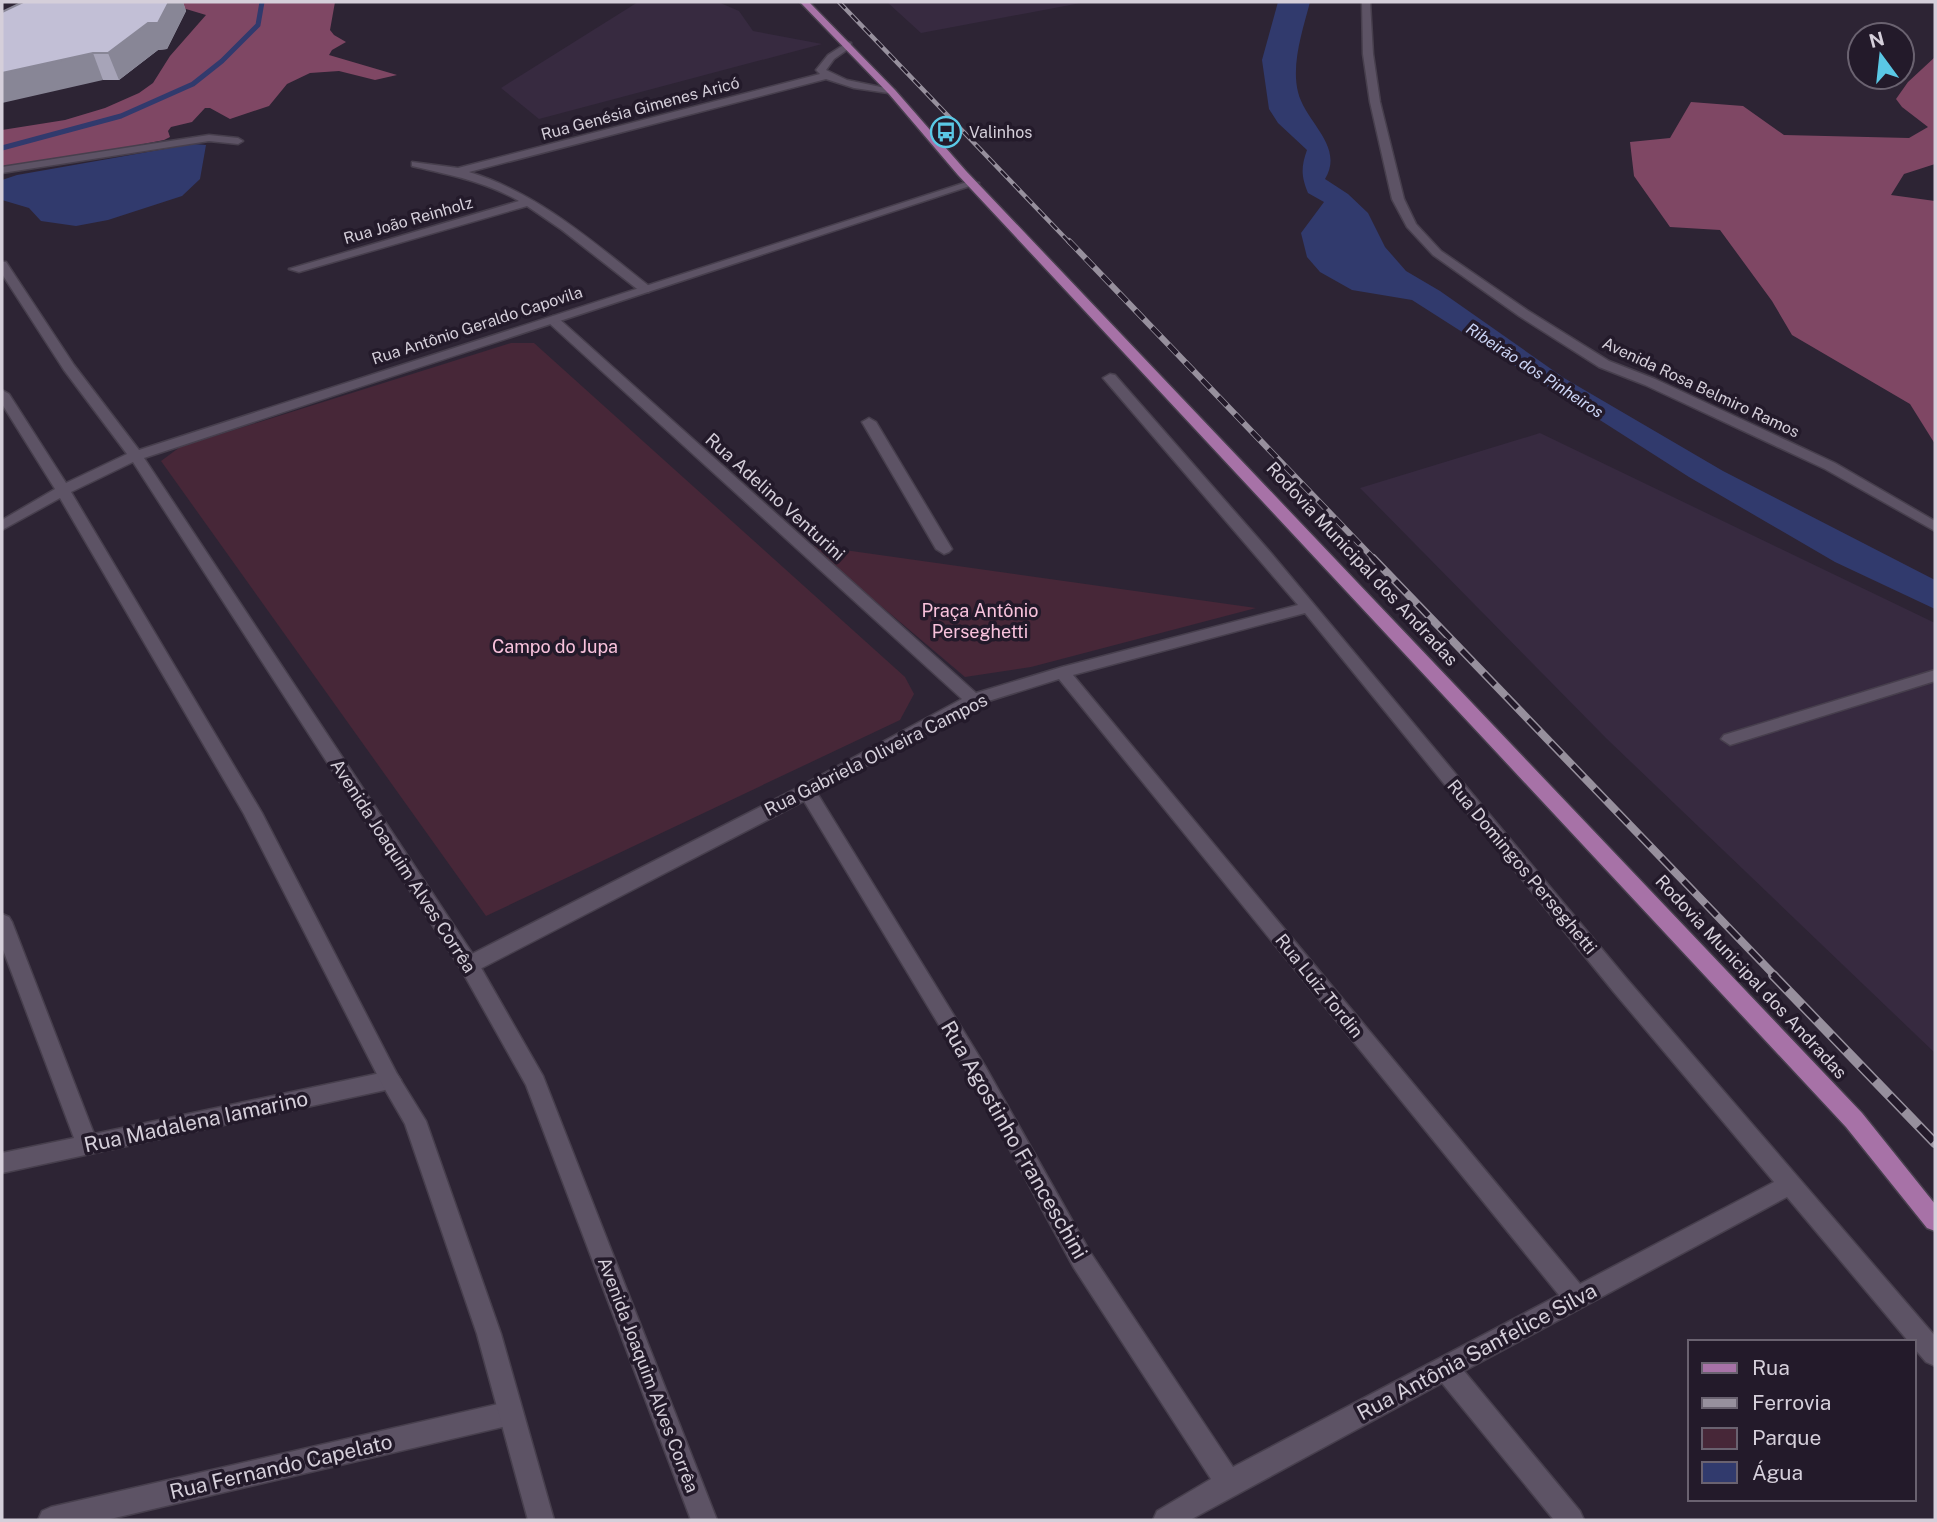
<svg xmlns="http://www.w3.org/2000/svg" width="1937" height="1522" font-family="'Public Sans',sans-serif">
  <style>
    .built { fill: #372a40 }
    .green { fill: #472738 }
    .forest { fill: #7f4764 }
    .water { fill: #313a6d }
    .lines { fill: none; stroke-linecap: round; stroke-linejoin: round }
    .stream { stroke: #313a6d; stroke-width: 5 }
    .lane-casing { stroke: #473f4d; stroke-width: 3 }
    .street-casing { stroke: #473f4d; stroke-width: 3 }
    .secondary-casing { stroke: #473f4d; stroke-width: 3 }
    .primary-casing { stroke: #473f4d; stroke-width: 3 }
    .lane { fill: #5d5365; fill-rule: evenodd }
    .street { fill: #5d5365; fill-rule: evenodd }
    .secondary { fill: #5d5365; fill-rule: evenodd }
    .primary { fill: #a772a7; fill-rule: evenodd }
    .rail-far3-casing { stroke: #97909d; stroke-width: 4.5 }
    .rail-far2-casing { stroke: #97909d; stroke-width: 6 }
    .rail-far1-casing { stroke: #97909d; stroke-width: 8 }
    .rail-casing { stroke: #97909d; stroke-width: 10 }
    .rail-far3 { stroke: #231a2a; stroke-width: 2.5; stroke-dasharray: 9; stroke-linecap: butt }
    .rail-far2 { stroke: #231a2a; stroke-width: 4.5; stroke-dasharray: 12; stroke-linecap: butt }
    .rail-far1 { stroke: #231a2a; stroke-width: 5; stroke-dasharray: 16; stroke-linecap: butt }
    .rail { stroke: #231a2a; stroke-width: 7; stroke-dasharray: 21; stroke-linecap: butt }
    .wall { fill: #a7a4b8 }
    .shaded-wall { fill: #888696 }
    .building { fill: #c2bfd6; stroke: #888696; stroke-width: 2 }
    .labels { text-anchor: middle; stroke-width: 7; stroke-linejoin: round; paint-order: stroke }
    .far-street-label { font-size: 16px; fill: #d5cfda; stroke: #231a2a }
    .far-poi-label { font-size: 16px; fill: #d5cfda; stroke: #231a2a; text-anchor: start }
    .far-water-label { font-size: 16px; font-style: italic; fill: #cbd4f5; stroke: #231a2a }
    .street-label { font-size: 18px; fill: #d5cfda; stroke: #231a2a }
    .park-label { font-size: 18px; fill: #f8c2dc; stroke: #231a2a }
    .near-street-label { font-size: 21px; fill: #d5cfda; stroke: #231a2a }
  </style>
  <rect width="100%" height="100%" fill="#2d2434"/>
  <g class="built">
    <polygon points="638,2 718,2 739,11 753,31 822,44 539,119 501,88"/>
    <polygon points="887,2 1086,2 921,33"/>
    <polygon points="1540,433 1935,623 1935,1053 1607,739 1360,488"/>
  </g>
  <g class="green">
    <polygon points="511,343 534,343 905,677 914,694 900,720 486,916 161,461 180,447"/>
    <polygon points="809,545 1256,608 1031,667 965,677"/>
  </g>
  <g class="forest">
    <polygon points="36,2 335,2 330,30 334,35 346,42 332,50 329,55 397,75 375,80 339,71 310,73 287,84 269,106 230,119 210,108 205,108 192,122 171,127 168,131 170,137 164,140 2,172 2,130 65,120 105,108 139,93 153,83 170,56 206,15 186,9"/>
    <polygon points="1935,57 1935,164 1904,174 1891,195 1935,201 1935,444 1910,404 1792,335 1772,301 1720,230 1670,227 1634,176 1630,142 1670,138 1691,102 1743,106 1784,135 1909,138 1928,127 1902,107 1896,99 1908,82"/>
  </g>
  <g class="water">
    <path d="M1278,2h32c-7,27 -19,62 -12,90 7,30 47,54 27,87l23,15 20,19 17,34 21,24 34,20 124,87 159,93 212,109v29l-100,-47 -146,-85 -277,-177 -60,-10 -32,-18 -13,-15 -6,-24 23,-31 -16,-9c-7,-17 -7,-26 -1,-43l-29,-27 -9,-14 -7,-49z"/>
    <polygon points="193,144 206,145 200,179 182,196 108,220 76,226 41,221 29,208 2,200 2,180 17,175"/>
  </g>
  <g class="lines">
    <polyline class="stream" points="2,148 121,116 193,84 222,61 258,25 262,2"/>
    <g class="lane-casing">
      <g id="lane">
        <polygon points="209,135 238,138 243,141 238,144 209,141 2,173 2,167"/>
        <polygon points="869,418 876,422 952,549 949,552 944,554 936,549 862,422"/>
        <polygon points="1935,670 1935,681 1730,745 1721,739 1724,735"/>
      </g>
    </g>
    <g class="street-casing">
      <g id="street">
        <path d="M848,42l3,1v4l-17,12 -8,11 21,10 48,10v4l-41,-6 -28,-9 -357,93c69,21 124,70 180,114v6h-8l-79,-62 -35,-24 -228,66 -10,-3 230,-68c-35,-20 -69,-26 -107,-35v-4l46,6 362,-94 -4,-4 12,-15z"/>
        <path d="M553,316l4,1 419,376 86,-26 236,-62 -195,-227 7,-4 5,1 156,178 356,426 308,357v30l-9,-4 -12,-14v-6h-5l-122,-145 -323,174 116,140 4,9h-30l-112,-137 -252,137h-37l4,-9 54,-32 -137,-211 -103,-190 -167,-277 -328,170 -7,2 -7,-2 -3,-6 3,-6 339,-173 161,-87 -413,-376 -2,-3zM1305,613l308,378 161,191 -194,102 -507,-609zM1059,679l500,616 -326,172 -143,-215 -105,-186 -168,-273 162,-89z"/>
        <polygon points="2,914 9,917 12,922 94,1134 390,1071 397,1074 401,1080 397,1086 390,1089 2,1173 2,1153 74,1138 2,947"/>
        <polygon points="511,1401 520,1404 523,1413 520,1422 511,1425 106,1520 38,1520 42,1511 51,1507"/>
      </g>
    </g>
    <g class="secondary-casing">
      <g id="secondary">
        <polygon points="1362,2 1370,2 1373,54 1380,102 1404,199 1416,224 1441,251 1527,310 1609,361 1655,379 1835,463 1935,521 1935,531 1825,469 1645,385 1599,367 1519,316 1433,255 1407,227 1392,199 1370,102 1363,54"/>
        <polygon points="970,181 979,183 144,458 476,959 543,1076 717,1520 691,1520 526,1085 462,971 133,462 71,492 262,813 397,1074 426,1121 501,1334 554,1520 528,1520 477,1334 405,1124 383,1086 244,814 60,498 2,530 2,520 55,489 2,404 2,390 9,394 66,483 127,454 64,370 2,274 2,262 6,262 74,365 139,450"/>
      </g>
    </g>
    <g class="primary-casing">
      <polygon id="primary" points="800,2 809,2 895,90 966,171 1862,1113 1935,1204 1935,1231 1927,1228 1846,1127 958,175 889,94"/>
    </g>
    <use href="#lane" class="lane"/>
    <use href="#street" class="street"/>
    <use href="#secondary" class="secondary"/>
    <use href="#primary" class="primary"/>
    <g class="rail-far3-casing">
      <polyline id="rail-far3" points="839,2 1070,243"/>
    </g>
    <g class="rail-far2-casing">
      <polyline id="rail-far2" points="1069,241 1375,560"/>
    </g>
    <g class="rail-far1-casing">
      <polyline id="rail-far1" points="1373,558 1775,976"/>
    </g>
    <g class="rail-casing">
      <polyline id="rail" points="1773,975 1935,1143"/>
    </g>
    <use href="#rail-far3" class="rail-far3"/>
    <use href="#rail-far2" class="rail-far2"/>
    <use href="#rail-far1" class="rail-far1"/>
    <use href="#rail" class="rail"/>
  </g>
  <polygon class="wall" points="23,2 183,2 186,11 167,49 158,50 119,80 103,80"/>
  <g class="shaded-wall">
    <polygon points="169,2 183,2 186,11 167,49 158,50 119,80 108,53"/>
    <polygon points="93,53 103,80 2,103 2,73"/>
  </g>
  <polygon class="building" points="23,2 169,2 158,23 148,23 108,53 93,53 2,73 2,12"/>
  <defs>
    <g id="bus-ring" transform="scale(1.575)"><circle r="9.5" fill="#231a2a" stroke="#5ac8e5" stroke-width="1.5"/><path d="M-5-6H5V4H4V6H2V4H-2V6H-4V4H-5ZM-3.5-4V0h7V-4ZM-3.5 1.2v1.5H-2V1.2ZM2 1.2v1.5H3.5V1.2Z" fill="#5ac8e5"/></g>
  </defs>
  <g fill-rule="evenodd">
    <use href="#bus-ring" x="946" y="132"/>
  </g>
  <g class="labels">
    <g class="far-street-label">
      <text transform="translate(640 108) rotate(-15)" y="6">Rua Genésia Gimenes Aricó</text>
      <text transform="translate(408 220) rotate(-16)" y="6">Rua João Reinholz</text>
      <text transform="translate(477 325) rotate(-18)" y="6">Rua Antônio Geraldo Capovila</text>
      <text transform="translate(1701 387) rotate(25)" y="6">Avenida Rosa Belmiro Ramos</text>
    </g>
    <g class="far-poi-label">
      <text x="969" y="138">Valinhos</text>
    </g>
    <g class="far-water-label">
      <text transform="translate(1535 370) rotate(33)" y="6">Ribeirão dos Pinheiros</text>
    </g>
    <g class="street-label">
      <text transform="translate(775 497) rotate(42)" y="6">Rua Adelino Venturini</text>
      <text transform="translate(1362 564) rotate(47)" y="6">Rodovia Municipal dos Andradas</text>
      <text transform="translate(876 755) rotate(-27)" y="6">Rua Gabriela Oliveira Campos</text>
      <text transform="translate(403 866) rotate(57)" y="6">Avenida Joaquim Alves Corrêa</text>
      <text transform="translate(1522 867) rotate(50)" y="6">Rua Domingos Perseghetti</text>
      <text transform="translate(1751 977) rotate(47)" y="6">Rodovia Municipal dos Andradas</text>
      <text transform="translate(1319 986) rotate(51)" y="6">Rua Luiz Tordin</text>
      <text transform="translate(648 1375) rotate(69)" y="6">Avenida Joaquim Alves Corrêa</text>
    </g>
    <g class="park-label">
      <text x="980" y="617">Praça Antônio<tspan x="980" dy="21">Perseghetti</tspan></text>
      <text x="555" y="653">Campo do Jupa</text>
    </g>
    <g class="near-street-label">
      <text transform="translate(196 1122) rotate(-12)" y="7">Rua Madalena Iamarino</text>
      <text transform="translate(1014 1140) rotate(60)" y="7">Rua Agostinho Franceschini</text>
      <text transform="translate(1477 1352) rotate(-28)" y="7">Rua Antônia Sanfelice Silva</text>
      <text transform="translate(281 1467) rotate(-13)" y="7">Rua Fernando Capelato</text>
    </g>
  </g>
  <rect width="1937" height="1522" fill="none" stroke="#d5cfda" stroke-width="7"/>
  <rect x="1688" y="1340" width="228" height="161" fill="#231a2a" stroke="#6a6270" stroke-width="2"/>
  <rect x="1702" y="1363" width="35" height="10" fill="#a772a7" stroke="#6a6270" stroke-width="2"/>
  <text x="1752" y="1375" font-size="21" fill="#d5cfda">Rua</text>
  <rect x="1702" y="1398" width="35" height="10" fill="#97909d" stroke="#6a6270" stroke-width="2"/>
  <text x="1752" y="1410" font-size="21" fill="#d5cfda">Ferrovia</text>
  <rect x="1702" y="1428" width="35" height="21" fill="#472738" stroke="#6a6270" stroke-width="2"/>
  <text x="1752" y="1445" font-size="21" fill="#d5cfda">Parque</text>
  <rect x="1702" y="1462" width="35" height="21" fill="#313a6d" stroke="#6a6270" stroke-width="2"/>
  <text x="1752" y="1480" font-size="21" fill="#d5cfda">Água</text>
  <g transform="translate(1881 56) rotate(345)"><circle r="33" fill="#231a2a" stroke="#6a6270" stroke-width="2"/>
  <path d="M0-5L12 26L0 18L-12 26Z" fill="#5ac8e5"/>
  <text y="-10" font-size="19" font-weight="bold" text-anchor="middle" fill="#d5cfda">N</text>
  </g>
</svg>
